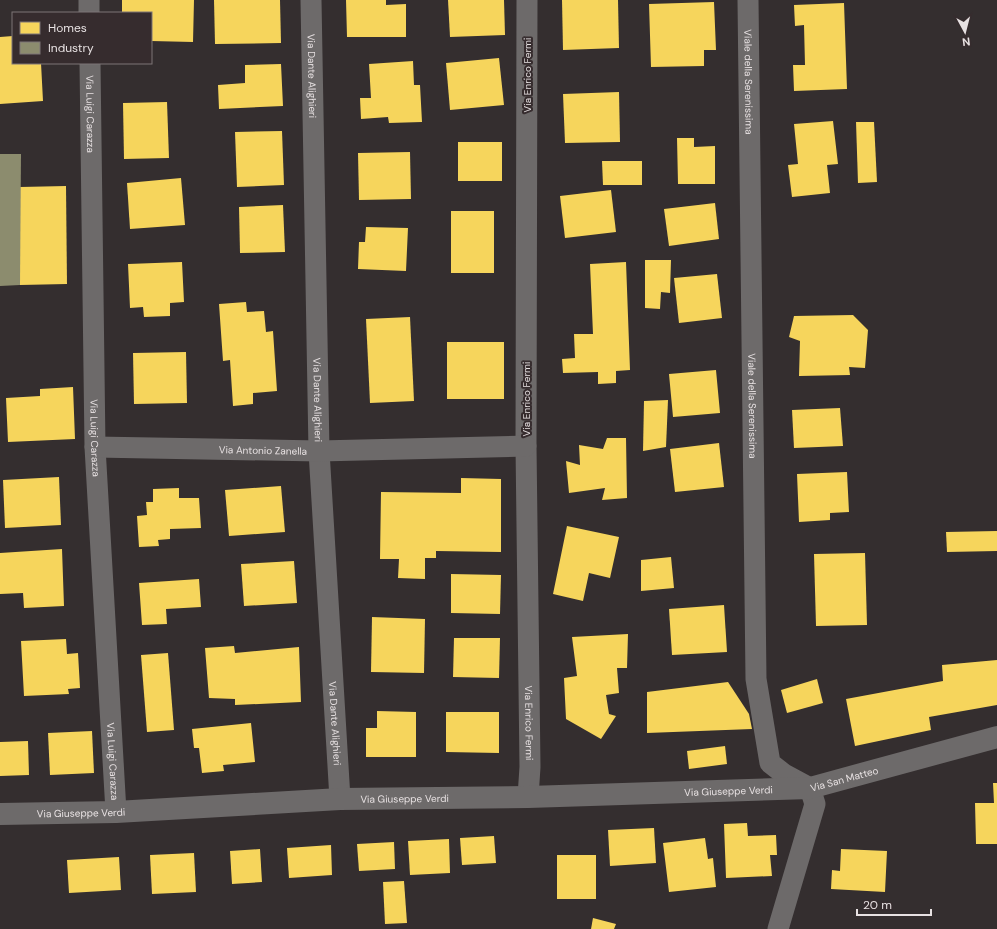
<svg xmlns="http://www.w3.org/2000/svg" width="997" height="929" font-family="'DM Sans',sans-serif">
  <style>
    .homes { fill: #f6d55c }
    .industry { fill: #8c8c6e }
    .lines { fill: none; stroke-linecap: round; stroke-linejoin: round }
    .street { stroke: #6d6a6a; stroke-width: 21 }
    .secondary { stroke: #6d6a6a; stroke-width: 22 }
    .labels { text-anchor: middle; stroke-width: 4; stroke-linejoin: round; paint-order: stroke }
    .street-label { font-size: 10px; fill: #e7e1e2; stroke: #362c2e }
  </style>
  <rect width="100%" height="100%" fill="#342e2f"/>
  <g class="homes">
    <polygon points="122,0 194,0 193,42 151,41 151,13 122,13"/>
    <polygon points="214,0 280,0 281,43 215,44"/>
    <polygon points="346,0 386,0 386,5 406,4 406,37 347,37"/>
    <polygon points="448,0 504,0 505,35 450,37"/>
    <polygon points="562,0 618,0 619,48 563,50"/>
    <polygon points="714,2 716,50 704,50 704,66 651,67 649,4"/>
    <polygon points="844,3 847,89 794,91 793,65 805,65 804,25 795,26 794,5"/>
    <polygon points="13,36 13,63 41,63 43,101 0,104 0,37"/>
    <polygon points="499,58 504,105 450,110 446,63"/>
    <polygon points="413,61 414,85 420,85 422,122 389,123 388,117 361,119 360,98 371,98 369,64"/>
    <polygon points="281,64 283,106 219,109 218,85 245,83 245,65"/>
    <polygon points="619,92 620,142 565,143 563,94"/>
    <polygon points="167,102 169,158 124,159 123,103"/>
    <polygon points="833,121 838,164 827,165 830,193 792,197 788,165 798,164 794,124"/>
    <polygon points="856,122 874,122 877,182 858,183"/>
    <polygon points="282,131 284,185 237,187 235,132"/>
    <polygon points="677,138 694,138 694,147 715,146 715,184 678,184"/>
    <rect x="458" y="142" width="44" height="39"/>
    <polygon points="410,152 411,199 359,200 358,153"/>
    <polygon points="602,161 642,161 642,185 603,185"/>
    <polygon points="181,178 185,225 130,229 127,183"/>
    <polygon points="66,186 67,284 20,285 20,187"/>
    <polygon points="611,190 616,232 565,238 560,196"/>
    <polygon points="715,203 719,239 669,246 664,209"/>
    <polygon points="283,205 285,252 240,253 239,207"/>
    <rect x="451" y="211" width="43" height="62"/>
    <polygon points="366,227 408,228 406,271 358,269 359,242 365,242"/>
    <polygon points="645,260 671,260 670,293 661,292 660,309 645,308"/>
    <polygon points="182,262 184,302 170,303 170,316 144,317 143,307 130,308 128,264"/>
    <polygon points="626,262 630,370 616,371 616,383 598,384 598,372 563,373 562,359 575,358 574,334 593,334 590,264"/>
    <polygon points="717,274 722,318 679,323 674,278"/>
    <polygon points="246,302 247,312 264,311 266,332 273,331 277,391 253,393 253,404 233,406 230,360 223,361 219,304"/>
    <polygon points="853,315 868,330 865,368 849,367 850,375 799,376 800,341 789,337 794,316"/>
    <polygon points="410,317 414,401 370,403 366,319"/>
    <rect x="447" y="342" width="57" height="57"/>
    <polygon points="186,352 187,403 134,404 133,353"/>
    <polygon points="716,370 720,413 673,417 669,374"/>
    <polygon points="73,387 75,439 8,442 6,398 40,396 40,389"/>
    <polygon points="668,400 666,447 643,451 644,401"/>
    <polygon points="840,408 843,446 794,448 792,410"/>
    <polygon points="607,438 626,438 627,498 602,500 605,488 569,493 566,461 580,465 579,445 603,449"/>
    <polygon points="719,443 724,487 675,492 670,449"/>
    <polygon points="847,472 849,512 830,513 830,520 799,522 797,474"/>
    <polygon points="59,477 61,525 5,528 3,480"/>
    <polygon points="461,478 501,479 501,552 436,551 436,558 425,558 425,579 398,578 399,559 380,559 381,492 461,493"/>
    <polygon points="281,486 285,532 229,536 225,490"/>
    <polygon points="179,488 179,498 199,498 201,528 170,529 170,539 158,540 159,546 139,547 137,516 147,515 146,502 153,502 153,489"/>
    <polygon points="567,526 619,537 610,578 589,573 583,601 553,594"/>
    <polygon points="997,531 997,551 947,552 946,532"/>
    <polygon points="62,549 64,606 24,608 23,593 0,594 0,553"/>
    <polygon points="865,553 867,625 816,626 814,554"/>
    <polygon points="671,557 674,588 641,591 641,560"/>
    <polygon points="294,561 297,603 244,606 241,564"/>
    <polygon points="451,574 501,575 500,614 451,613"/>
    <polygon points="199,579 201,607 166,609 167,624 142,625 139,583"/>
    <polygon points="724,605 727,652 672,655 669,609"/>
    <polygon points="372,617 425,619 424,673 371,672"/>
    <polygon points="628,634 627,668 617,668 619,693 606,695 609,714 616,716 601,739 566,719 564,678 577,676 572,637"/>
    <polygon points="454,638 500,638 499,678 453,677"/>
    <polygon points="66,639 67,654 78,653 80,688 68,689 69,694 24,696 21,641"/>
    <polygon points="234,646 235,653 299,647 301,702 235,705 235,699 209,698 205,648"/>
    <polygon points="168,653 174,730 147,732 141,655"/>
    <polygon points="997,660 997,705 929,717 931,730 855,746 846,699 943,681 942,665"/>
    <polygon points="817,679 823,703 787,713 781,690"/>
    <polygon points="728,682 749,714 752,729 647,733 647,692"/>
    <polygon points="377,711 416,712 416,757 366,757 366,728 377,728"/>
    <polygon points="446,712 499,712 499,753 446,752"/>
    <polygon points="251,723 255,762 223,765 224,771 202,773 199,748 194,748 192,729"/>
    <polygon points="92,731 94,773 50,775 48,733"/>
    <polygon points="28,741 29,775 0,776 0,742"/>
    <polygon points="725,746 727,764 689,769 687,751"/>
    <polygon points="993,783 997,783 997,844 976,844 975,803 994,803"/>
    <polygon points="747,823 748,836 776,835 777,855 770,855 772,876 726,878 724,824"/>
    <polygon points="654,828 656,863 610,866 608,830"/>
    <polygon points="494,836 496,863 462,865 460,838"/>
    <polygon points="705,838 708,859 713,858 716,887 669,892 663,843"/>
    <polygon points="449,839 450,873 410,875 408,841"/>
    <polygon points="394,842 395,869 359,871 357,844"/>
    <polygon points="331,845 332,875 289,878 287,848"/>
    <polygon points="260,849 262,882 232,884 230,851"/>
    <polygon points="841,849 887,851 885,892 831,889 832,870 840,871"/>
    <polygon points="194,853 196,892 152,894 150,855"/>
    <rect x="557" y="855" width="39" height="44"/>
    <polygon points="119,857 121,890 69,893 67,860"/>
    <polygon points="404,881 407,923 385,924 383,882"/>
    <polygon points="593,918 616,924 614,929 591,929"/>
  </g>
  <polygon class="industry" points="0,154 21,154 20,285 0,286"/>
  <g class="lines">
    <g class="street">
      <polyline points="89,0 89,13"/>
      <path id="s1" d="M311,0l8,451 21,348"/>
      <path id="s2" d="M527,0l-1,446 4,321 -2,30"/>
      <path id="s3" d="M748,0l8,679 14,84 14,11 26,14 5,16 -37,125"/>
      <path id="s4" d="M90,63l5,384 21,365"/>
      <path id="s5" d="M95,447l224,4 207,-5"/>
    </g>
    <path class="secondary" id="s6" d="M0,814l116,-2 224,-13 188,-2 282,-9 187,-51"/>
  </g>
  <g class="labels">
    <g class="street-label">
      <text transform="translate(527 75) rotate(-90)" y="4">Via Enrico Fermi</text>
      <text dy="4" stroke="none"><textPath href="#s1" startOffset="76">Via Dante Alighieri</textPath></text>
      <text dy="4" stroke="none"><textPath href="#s3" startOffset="82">Viale della Serenissima</textPath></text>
      <text dy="4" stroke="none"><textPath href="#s4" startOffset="51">Via Luigi Carazza</textPath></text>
      <text transform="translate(526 399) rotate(-90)" y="4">Via Enrico Fermi</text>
      <text dy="4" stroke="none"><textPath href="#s1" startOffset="400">Via Dante Alighieri</textPath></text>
      <text dy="4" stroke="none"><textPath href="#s3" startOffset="406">Viale della Serenissima</textPath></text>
      <text dy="4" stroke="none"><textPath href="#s4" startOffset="375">Via Luigi Carazza</textPath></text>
      <text dy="4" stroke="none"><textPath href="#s5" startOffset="168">Via Antonio Zanella</textPath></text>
      <text dy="4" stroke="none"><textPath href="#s1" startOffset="724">Via Dante Alighieri</textPath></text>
      <text dy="4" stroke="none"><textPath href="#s2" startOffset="723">Via Enrico Fermi</textPath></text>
      <text dy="4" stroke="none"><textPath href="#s4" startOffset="699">Via Luigi Carazza</textPath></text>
      <text dy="4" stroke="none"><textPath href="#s6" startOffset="846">Via San Matteo</textPath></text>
      <text dy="4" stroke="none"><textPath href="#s6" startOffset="729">Via Giuseppe Verdi</textPath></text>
      <text dy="4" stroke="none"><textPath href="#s6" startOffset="405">Via Giuseppe Verdi</textPath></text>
      <text dy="4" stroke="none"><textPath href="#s6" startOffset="81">Via Giuseppe Verdi</textPath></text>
    </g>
  </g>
  <rect x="12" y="12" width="140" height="52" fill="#362c2e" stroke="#7d7476"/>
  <rect x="20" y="22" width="20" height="12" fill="#f6d55c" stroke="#7d7476"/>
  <text x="48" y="32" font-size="12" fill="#e7e1e2">Homes</text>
  <rect x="20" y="42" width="20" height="12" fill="#8c8c6e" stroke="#7d7476"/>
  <text x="48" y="52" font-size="12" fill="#e7e1e2">Industry</text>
  <g transform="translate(965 32) rotate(173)" stroke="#362c2e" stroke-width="3" paint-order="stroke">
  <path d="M0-3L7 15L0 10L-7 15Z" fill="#e7e1e2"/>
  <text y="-6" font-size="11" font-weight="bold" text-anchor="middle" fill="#e7e1e2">N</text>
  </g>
  <path d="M857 909v6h74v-6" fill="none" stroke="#e7e1e2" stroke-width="2"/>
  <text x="863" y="909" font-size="12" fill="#e7e1e2" stroke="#362c2e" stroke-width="3" paint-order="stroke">20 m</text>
</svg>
